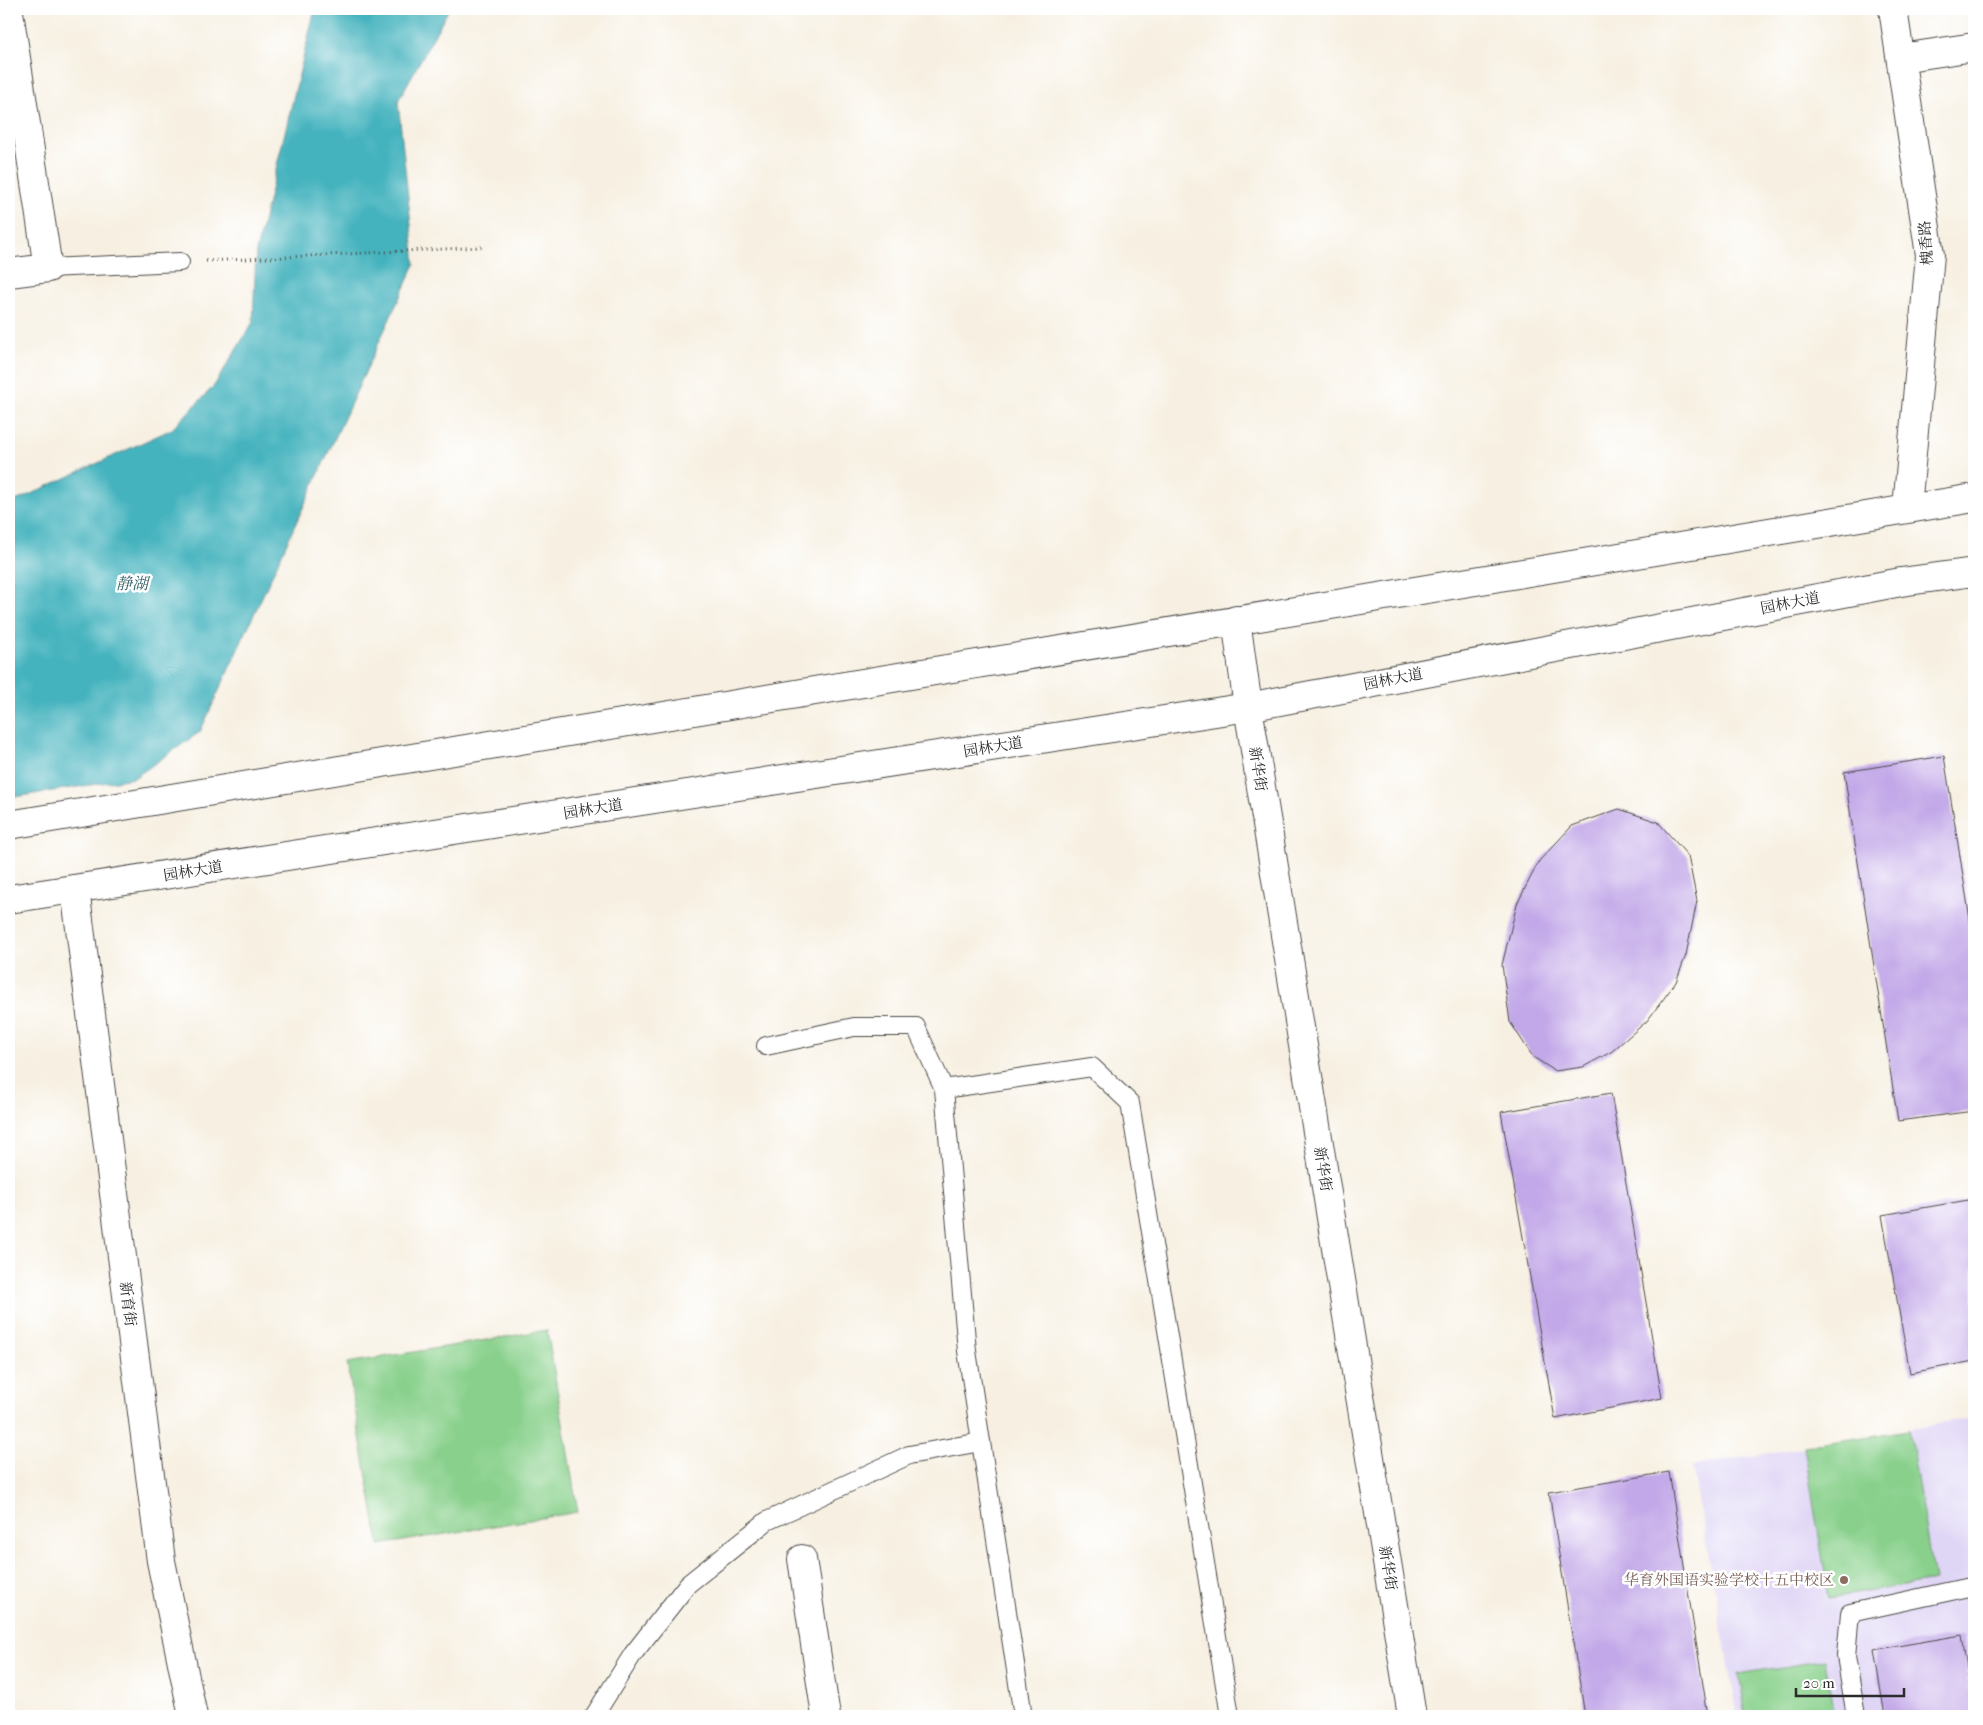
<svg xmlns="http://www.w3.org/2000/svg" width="1983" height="1725" font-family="'IM FELL French Canon','Noto Serif SC',serif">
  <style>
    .built { fill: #dfd5f5 }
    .green { fill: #88d08b; stroke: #5a7e5b }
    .water { fill: #44b3be; stroke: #386f74 }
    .building { fill: #c2a8e8 }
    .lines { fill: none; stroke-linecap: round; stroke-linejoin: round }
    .service-casing { stroke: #4a4946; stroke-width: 20 }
    .minor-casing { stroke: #4a4946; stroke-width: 30 }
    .tertiary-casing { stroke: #4a4946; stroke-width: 30 }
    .primary-casing { stroke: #4a4946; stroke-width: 30 }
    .path { stroke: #4a4946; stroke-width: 3; stroke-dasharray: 1 4; stroke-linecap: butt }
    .service { stroke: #fff; stroke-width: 18 }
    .minor { stroke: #fff; stroke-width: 28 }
    .tertiary { stroke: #fff; stroke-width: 28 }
    .primary { stroke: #fff; stroke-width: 28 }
    .education-dot { fill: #8d6e63; stroke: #fff; stroke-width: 2 }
    .labels { text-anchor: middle; stroke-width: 5; stroke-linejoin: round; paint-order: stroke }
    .street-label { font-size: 15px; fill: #2b2b2b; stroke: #fff }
    .education-label { font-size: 15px; fill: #785e54; stroke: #fff; text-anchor: end }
    .water-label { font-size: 16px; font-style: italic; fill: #356166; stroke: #fff }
  </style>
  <rect width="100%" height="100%" fill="#fff"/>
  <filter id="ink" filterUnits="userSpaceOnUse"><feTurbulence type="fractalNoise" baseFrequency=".02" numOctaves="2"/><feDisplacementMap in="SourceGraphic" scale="10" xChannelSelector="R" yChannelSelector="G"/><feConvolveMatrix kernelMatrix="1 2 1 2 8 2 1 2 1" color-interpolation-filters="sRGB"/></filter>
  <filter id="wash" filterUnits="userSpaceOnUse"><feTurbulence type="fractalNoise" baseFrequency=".0096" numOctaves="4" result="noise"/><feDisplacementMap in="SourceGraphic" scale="20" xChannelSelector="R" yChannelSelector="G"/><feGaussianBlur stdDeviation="1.12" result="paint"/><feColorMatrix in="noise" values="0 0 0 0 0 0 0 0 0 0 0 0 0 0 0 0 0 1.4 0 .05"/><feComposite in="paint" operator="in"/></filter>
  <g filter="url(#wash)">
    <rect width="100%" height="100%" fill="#f7f0e2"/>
    <polygon class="built" points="1974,1418 1974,1716 1738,1716 1692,1466"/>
    <g class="green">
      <polygon points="547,1330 578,1512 379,1545 347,1363"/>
      <polygon points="1909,1430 1934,1581 1829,1598 1804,1446"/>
      <polygon points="1825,1660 1834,1716 1746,1716 1739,1674"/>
    </g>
    <polygon class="water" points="315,9 449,9 398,101 415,264 200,732 134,778 9,798 9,504 172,429 214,386 253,322 256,251"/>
    <g id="blocks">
      <g class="building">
        <polygon points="1944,756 1974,945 1974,1111 1898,1121 1844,772"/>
        <polygon points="1619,809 1658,822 1688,856 1697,901 1686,955 1676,982 1647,1021 1611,1052 1583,1067 1555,1071 1533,1057 1510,1022 1502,965 1517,904 1539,861 1572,826"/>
        <polygon points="1611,1093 1662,1398 1555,1419 1501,1112"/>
        <polygon points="1974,1199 1974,1361 1910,1373 1882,1215"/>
        <polygon points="1669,1472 1708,1716 1585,1716 1549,1492"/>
        <polygon points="1962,1635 1974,1716 1885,1716 1874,1650"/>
      </g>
    </g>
  </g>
  <g filter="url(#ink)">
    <use href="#blocks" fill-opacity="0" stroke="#4a4946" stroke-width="1"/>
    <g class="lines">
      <g class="service-casing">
        <g id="service">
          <polyline points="48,268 180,262"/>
          <polyline points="766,1046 854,1027 916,1027 944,1089 967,1351 981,1442"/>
          <polyline points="944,1089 1092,1067 1130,1103 1230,1716"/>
          <polyline points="594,1716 633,1654 688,1584 767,1521 909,1455 981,1442 1023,1716"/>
          <polyline points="1856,1716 1846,1656 1850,1613 1974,1586"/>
        </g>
      </g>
      <g class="minor-casing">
        <g id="minor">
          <polyline points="1893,9 1930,255 1907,508"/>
          <polyline points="9,12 48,268 9,273"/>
          <polyline points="1901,58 1974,47"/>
          <polyline points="75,889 161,1561 193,1716"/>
          <polyline points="802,1559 826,1716"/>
        </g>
      </g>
      <g class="tertiary-casing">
        <polyline id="tertiary" points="1236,620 1248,707 1412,1716"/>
      </g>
      <g class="primary-casing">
        <g id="primary">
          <polyline points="9,825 1974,498"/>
          <polyline points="9,899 1248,707 1901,582 1974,572"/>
        </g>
      </g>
      <polyline class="path" points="206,261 483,247"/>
      <use href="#service" class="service"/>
      <use href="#minor" class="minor"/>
      <use href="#tertiary" class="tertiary"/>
      <use href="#primary" class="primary"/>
    </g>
  </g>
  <circle class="education-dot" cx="1844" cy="1580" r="5"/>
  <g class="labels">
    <g class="street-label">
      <text transform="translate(1926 243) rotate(-94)" y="5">槐香路</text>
      <text transform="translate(1790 603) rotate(-11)" y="5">园林大道</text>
      <text transform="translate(1393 679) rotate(-11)" y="5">园林大道</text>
      <text transform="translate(993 747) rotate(-9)" y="5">园林大道</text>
      <text transform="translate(1258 769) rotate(81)" y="5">新华街</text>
      <text transform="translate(593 809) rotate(-9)" y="5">园林大道</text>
      <text transform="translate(193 871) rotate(-9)" y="5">园林大道</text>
      <text transform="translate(1323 1169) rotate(81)" y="5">新华街</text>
      <text transform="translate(128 1304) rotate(83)" y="5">新育街</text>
      <text transform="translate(1388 1568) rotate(81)" y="5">新华街</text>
    </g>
    <g class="education-label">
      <text x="1834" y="1585">华育外国语实验学校十五中校区</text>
    </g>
    <g class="water-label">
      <text x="132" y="589">静湖</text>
    </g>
  </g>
  <rect width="1983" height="1725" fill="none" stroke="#fff" stroke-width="30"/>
  <path d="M1796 1688v8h108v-8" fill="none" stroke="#2b2b2b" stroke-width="2.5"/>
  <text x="1803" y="1688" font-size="15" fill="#2b2b2b" stroke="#ffffff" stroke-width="4" paint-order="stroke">20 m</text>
</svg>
